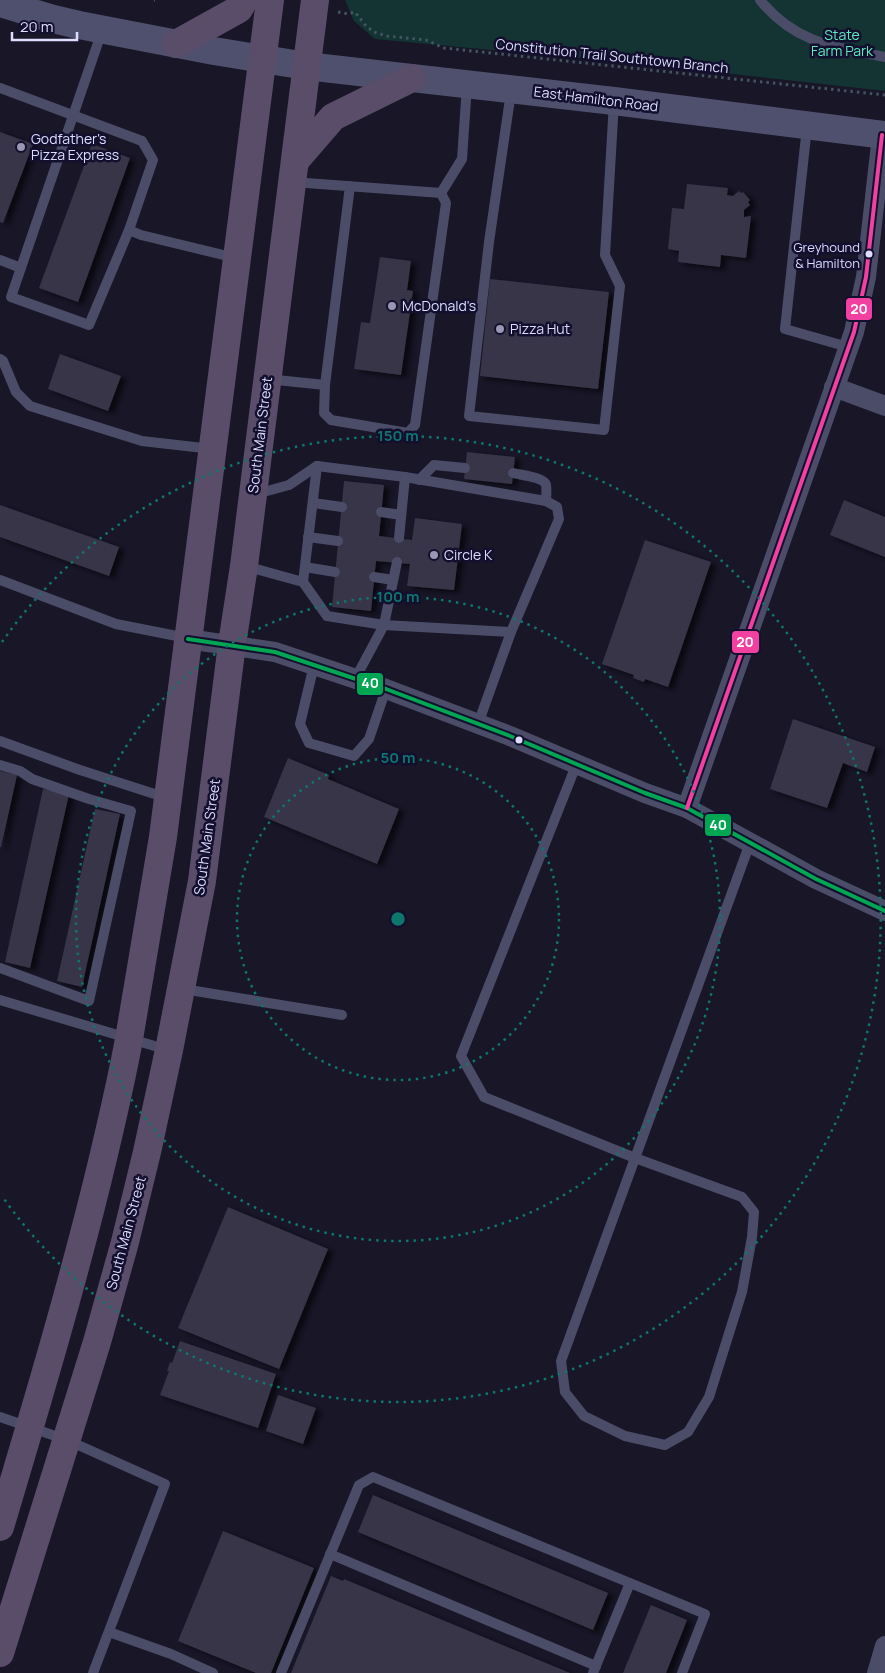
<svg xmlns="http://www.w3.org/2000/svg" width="885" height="1673" font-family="Manrope,sans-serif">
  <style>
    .green { fill: #133433 }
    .building { fill: #373548; filter: url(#shadow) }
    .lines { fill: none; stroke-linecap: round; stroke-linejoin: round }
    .path { stroke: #435463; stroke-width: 3; stroke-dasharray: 2.5 4; stroke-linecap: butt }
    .service { stroke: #4b4c68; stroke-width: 10 }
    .minor { stroke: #4b4c68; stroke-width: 20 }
    .secondary { stroke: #4f506d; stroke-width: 28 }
    .trunk { stroke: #594d6a; stroke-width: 28 }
    .bus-1-casing { stroke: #130f2e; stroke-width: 8 }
    .bus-2-casing { stroke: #130f2e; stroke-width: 8 }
    .bus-1 { stroke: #00a651; stroke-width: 4 }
    .bus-2 { stroke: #f240a1; stroke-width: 4 }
    .ring { fill: none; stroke: #0f766e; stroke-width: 2.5; stroke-dasharray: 2.5 5 }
    .poi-dot { fill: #9997b3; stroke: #130f2e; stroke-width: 2 }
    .bus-dot { fill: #deddff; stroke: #130f2e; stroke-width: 2 }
    .labels { text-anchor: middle; stroke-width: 5; stroke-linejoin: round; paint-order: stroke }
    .bus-label { font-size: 13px; fill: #deddff; stroke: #130f2e; text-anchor: end }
    .park-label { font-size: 14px; fill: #5debbe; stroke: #130f2e }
    .street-label { font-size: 14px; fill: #deddff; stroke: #130f2e }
    .poi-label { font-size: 14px; fill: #deddff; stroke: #130f2e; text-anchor: start }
    .centre { fill: #0f766e; stroke: #130f2e; stroke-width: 2.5 }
    .ring-label { font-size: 15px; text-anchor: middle; font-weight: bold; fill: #0f766e; stroke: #130f2e; stroke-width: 5; stroke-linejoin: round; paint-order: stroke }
    .line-badge { stroke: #130f2e; stroke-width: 2 }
    .badge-label { font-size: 14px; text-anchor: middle; font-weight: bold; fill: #fff }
  </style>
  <defs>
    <filter id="shadow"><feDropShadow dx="5.5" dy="3" stdDeviation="2.5" flood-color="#0009"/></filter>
  </defs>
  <rect width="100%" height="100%" fill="#181627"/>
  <polygon class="green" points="345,0 885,0 885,91 651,65 375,39 354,21"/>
  <g class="building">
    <polygon points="0,132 33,144 3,223 0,222"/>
    <polygon points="92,144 130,158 78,302 39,288"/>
    <polygon points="687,184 728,188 727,195 733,196 739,191 741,193 743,192 750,200 748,202 750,205 744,210 744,217 751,216 746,258 721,255 720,267 678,262 679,251 668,249 672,208 684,209"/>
    <polygon points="380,257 411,261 407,290 413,291 401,375 354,369 361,322 370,323"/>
    <polygon points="490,279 609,292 598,389 480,376"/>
    <polygon points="60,354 121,376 108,411 48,389"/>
    <polygon points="467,452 515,457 512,484 464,479"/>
    <polygon points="344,481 384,485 379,536 412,540 415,518 462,524 454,590 407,586 410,564 376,561 371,611 332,607"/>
    <polygon points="844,500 885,517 885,557 830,535"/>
    <polygon points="0,505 119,547 109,576 0,537"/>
    <polygon points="645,540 711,562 668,687 645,679 644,682 633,678 634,675 602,664"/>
    <polygon points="793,719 875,747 867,772 843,763 827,808 770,789"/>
    <polygon points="288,758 329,775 328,779 399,809 377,864 264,817"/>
    <polygon points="0,771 17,775 1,847 0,847"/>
    <polygon points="43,789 69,794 30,968 5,962"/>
    <polygon points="95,809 120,814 82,987 57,981"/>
    <polygon points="228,1207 328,1249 279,1369 178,1328"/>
    <polygon points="180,1341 276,1374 258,1428 160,1395 169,1371 167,1371 170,1362 172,1363"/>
    <polygon points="278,1395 316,1408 303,1444 266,1431"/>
    <polygon points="373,1495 608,1593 593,1630 358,1532"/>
    <polygon points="223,1531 314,1568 271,1673 256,1673 178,1641"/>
    <polygon points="331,1576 343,1581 344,1579 570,1673 291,1673"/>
    <polygon points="651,1605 687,1620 666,1673 623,1673"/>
  </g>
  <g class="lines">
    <g class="path">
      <polyline points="154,0 155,0"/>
      <polyline points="338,12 348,14 355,12 366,26 374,32 387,36 426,40 444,48 885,95"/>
    </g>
    <g class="service">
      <path d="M760,0c35,43 74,47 125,57"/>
      <polyline points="102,31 11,297 89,325 129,230"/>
      <polyline points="0,88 142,141 153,160 129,230 141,235 236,258"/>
      <polyline points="511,92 489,242 469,416 604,430 620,286 605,255 614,102"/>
      <polyline points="807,127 785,329 848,347"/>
      <polyline points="293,182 441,193 446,203 415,425 408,433 331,420 324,413 325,385 350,186"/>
      <polyline points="441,193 462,159 467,85"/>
      <polyline points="0,260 21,268"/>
      <polyline points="0,359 3,361 16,392 30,406 142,441 212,449"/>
      <polyline points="267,379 325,385"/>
      <path d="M513,473c7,2 31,4 33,12 1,5 0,11 0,16"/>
      <polyline points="419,480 434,465 465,468"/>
      <polyline points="256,494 289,485 317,466 405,477 546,501 557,507 559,519 511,632 478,724"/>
      <polyline points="313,503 342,507"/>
      <polyline points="381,512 401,515"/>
      <polyline points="308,537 338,541"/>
      <polyline points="399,538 405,477"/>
      <polyline points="245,566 303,582 327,616 384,625 511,632"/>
      <polyline points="305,567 335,572"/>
      <polyline points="374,577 393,580"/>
      <polyline points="0,580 116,624 187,638"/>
      <polyline points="303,582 317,466"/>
      <polyline points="314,665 300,724 309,743 354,756 369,739 386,689"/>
      <polyline points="355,679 384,625 397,562"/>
      <polyline points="0,741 80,770 167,798"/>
      <polyline points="577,763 461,1056 484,1097 635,1158 742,1197 754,1212 752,1237 742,1292 709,1397 688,1432 665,1445 625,1436 584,1416 565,1392 561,1361 750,843"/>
      <polyline points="0,765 20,771 32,779 89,799 131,811 89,1001 0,968"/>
      <polyline points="183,989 342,1015"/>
      <polyline points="0,1000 168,1050"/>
      <polyline points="0,1417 67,1440 165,1484 93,1673"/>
      <polyline points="330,1554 596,1666"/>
      <polyline points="109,1632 171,1654 213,1673"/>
      <polyline points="281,1673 359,1485 373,1477 705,1614 682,1673"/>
      <polyline points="593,1673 630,1583"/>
    </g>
    <g class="minor">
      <polyline points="834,387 885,406"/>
      <polyline points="188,639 275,652 386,689 510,736 645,793 687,808 816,879 885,911"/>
      <polyline points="687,808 854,332 866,277 882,135"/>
      <polyline points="877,1673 885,1646"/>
    </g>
    <polyline class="secondary" points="0,3 53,19 79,25 214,51 306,66 614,101 885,135"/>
    <g class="trunk">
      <polyline points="176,44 239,9 244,0"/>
      <polyline points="295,161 333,117 412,78"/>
      <path d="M0,1527c37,-124 74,-247 104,-373 9,-38 18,-76 25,-115l34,-202 107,-837"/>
      <polyline points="0,1653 97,1342 125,1242 147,1152 169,1050 202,881 232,644 244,566 315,0"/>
    </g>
    <g class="bus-1-casing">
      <polyline id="bus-1" points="188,639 275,652 386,689 510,736 645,793 687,808 816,879 885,911"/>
    </g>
    <g class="bus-2-casing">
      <polyline id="bus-2" points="687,808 854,332 866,277 882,135"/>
    </g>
    <use href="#bus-1" class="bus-1"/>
    <use href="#bus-2" class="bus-2"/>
  </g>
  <g class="ring">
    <circle cx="398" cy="919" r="161"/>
    <circle cx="398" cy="919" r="322"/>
    <path d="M2 642A483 483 0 1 1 2 1196"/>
  </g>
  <g class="poi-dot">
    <circle cx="21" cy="147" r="5"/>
    <circle cx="392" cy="306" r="5"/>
    <circle cx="500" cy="329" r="5"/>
    <circle cx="434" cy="555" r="5"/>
  </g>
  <g class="bus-dot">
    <circle cx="869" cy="254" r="4.5"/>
    <circle cx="519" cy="740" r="4.5"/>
  </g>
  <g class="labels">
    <g class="bus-label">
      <text x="860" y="252">Greyhound<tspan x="860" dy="16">&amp; Hamilton</tspan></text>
    </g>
    <g class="park-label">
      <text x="842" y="40">State<tspan x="842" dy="16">Farm Park</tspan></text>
    </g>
    <g class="street-label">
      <text transform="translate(612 56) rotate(6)" y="5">Constitution Trail Southtown Branch</text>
      <text transform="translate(596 99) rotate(7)" y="5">East Hamilton Road</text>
      <text transform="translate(260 435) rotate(-83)" y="5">South Main Street</text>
      <text transform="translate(207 837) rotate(-82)" y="5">South Main Street</text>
      <text transform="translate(126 1233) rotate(-75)" y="5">South Main Street</text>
    </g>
    <g class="poi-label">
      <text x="31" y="144">Godfather's<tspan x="31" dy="16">Pizza Express</tspan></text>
      <text x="402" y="311">McDonald's</text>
      <text x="510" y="334">Pizza Hut</text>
      <text x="444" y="560">Circle K</text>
    </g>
  </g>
  <circle cx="398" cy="919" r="8" class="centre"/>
  <g class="ring-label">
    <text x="398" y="441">150 m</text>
    <text x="398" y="602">100 m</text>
    <text x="398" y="763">50 m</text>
  </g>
  <g class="line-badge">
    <rect x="845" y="297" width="28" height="24" rx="5" fill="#f240a1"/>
    <rect x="731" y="630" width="29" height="24" rx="5" fill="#f240a1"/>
    <rect x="356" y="672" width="28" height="24" rx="5" fill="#00a651"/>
    <rect x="704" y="813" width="28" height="24" rx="5" fill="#00a651"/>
  </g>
  <g class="badge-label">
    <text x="859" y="314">20</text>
    <text x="745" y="647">20</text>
    <text x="370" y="688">40</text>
    <text x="718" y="830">40</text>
  </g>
  <path d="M12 32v8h65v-8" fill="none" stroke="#deddff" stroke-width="2.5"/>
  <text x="20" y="32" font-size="15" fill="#deddff" stroke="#130f2e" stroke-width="4" paint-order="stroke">20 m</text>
</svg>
